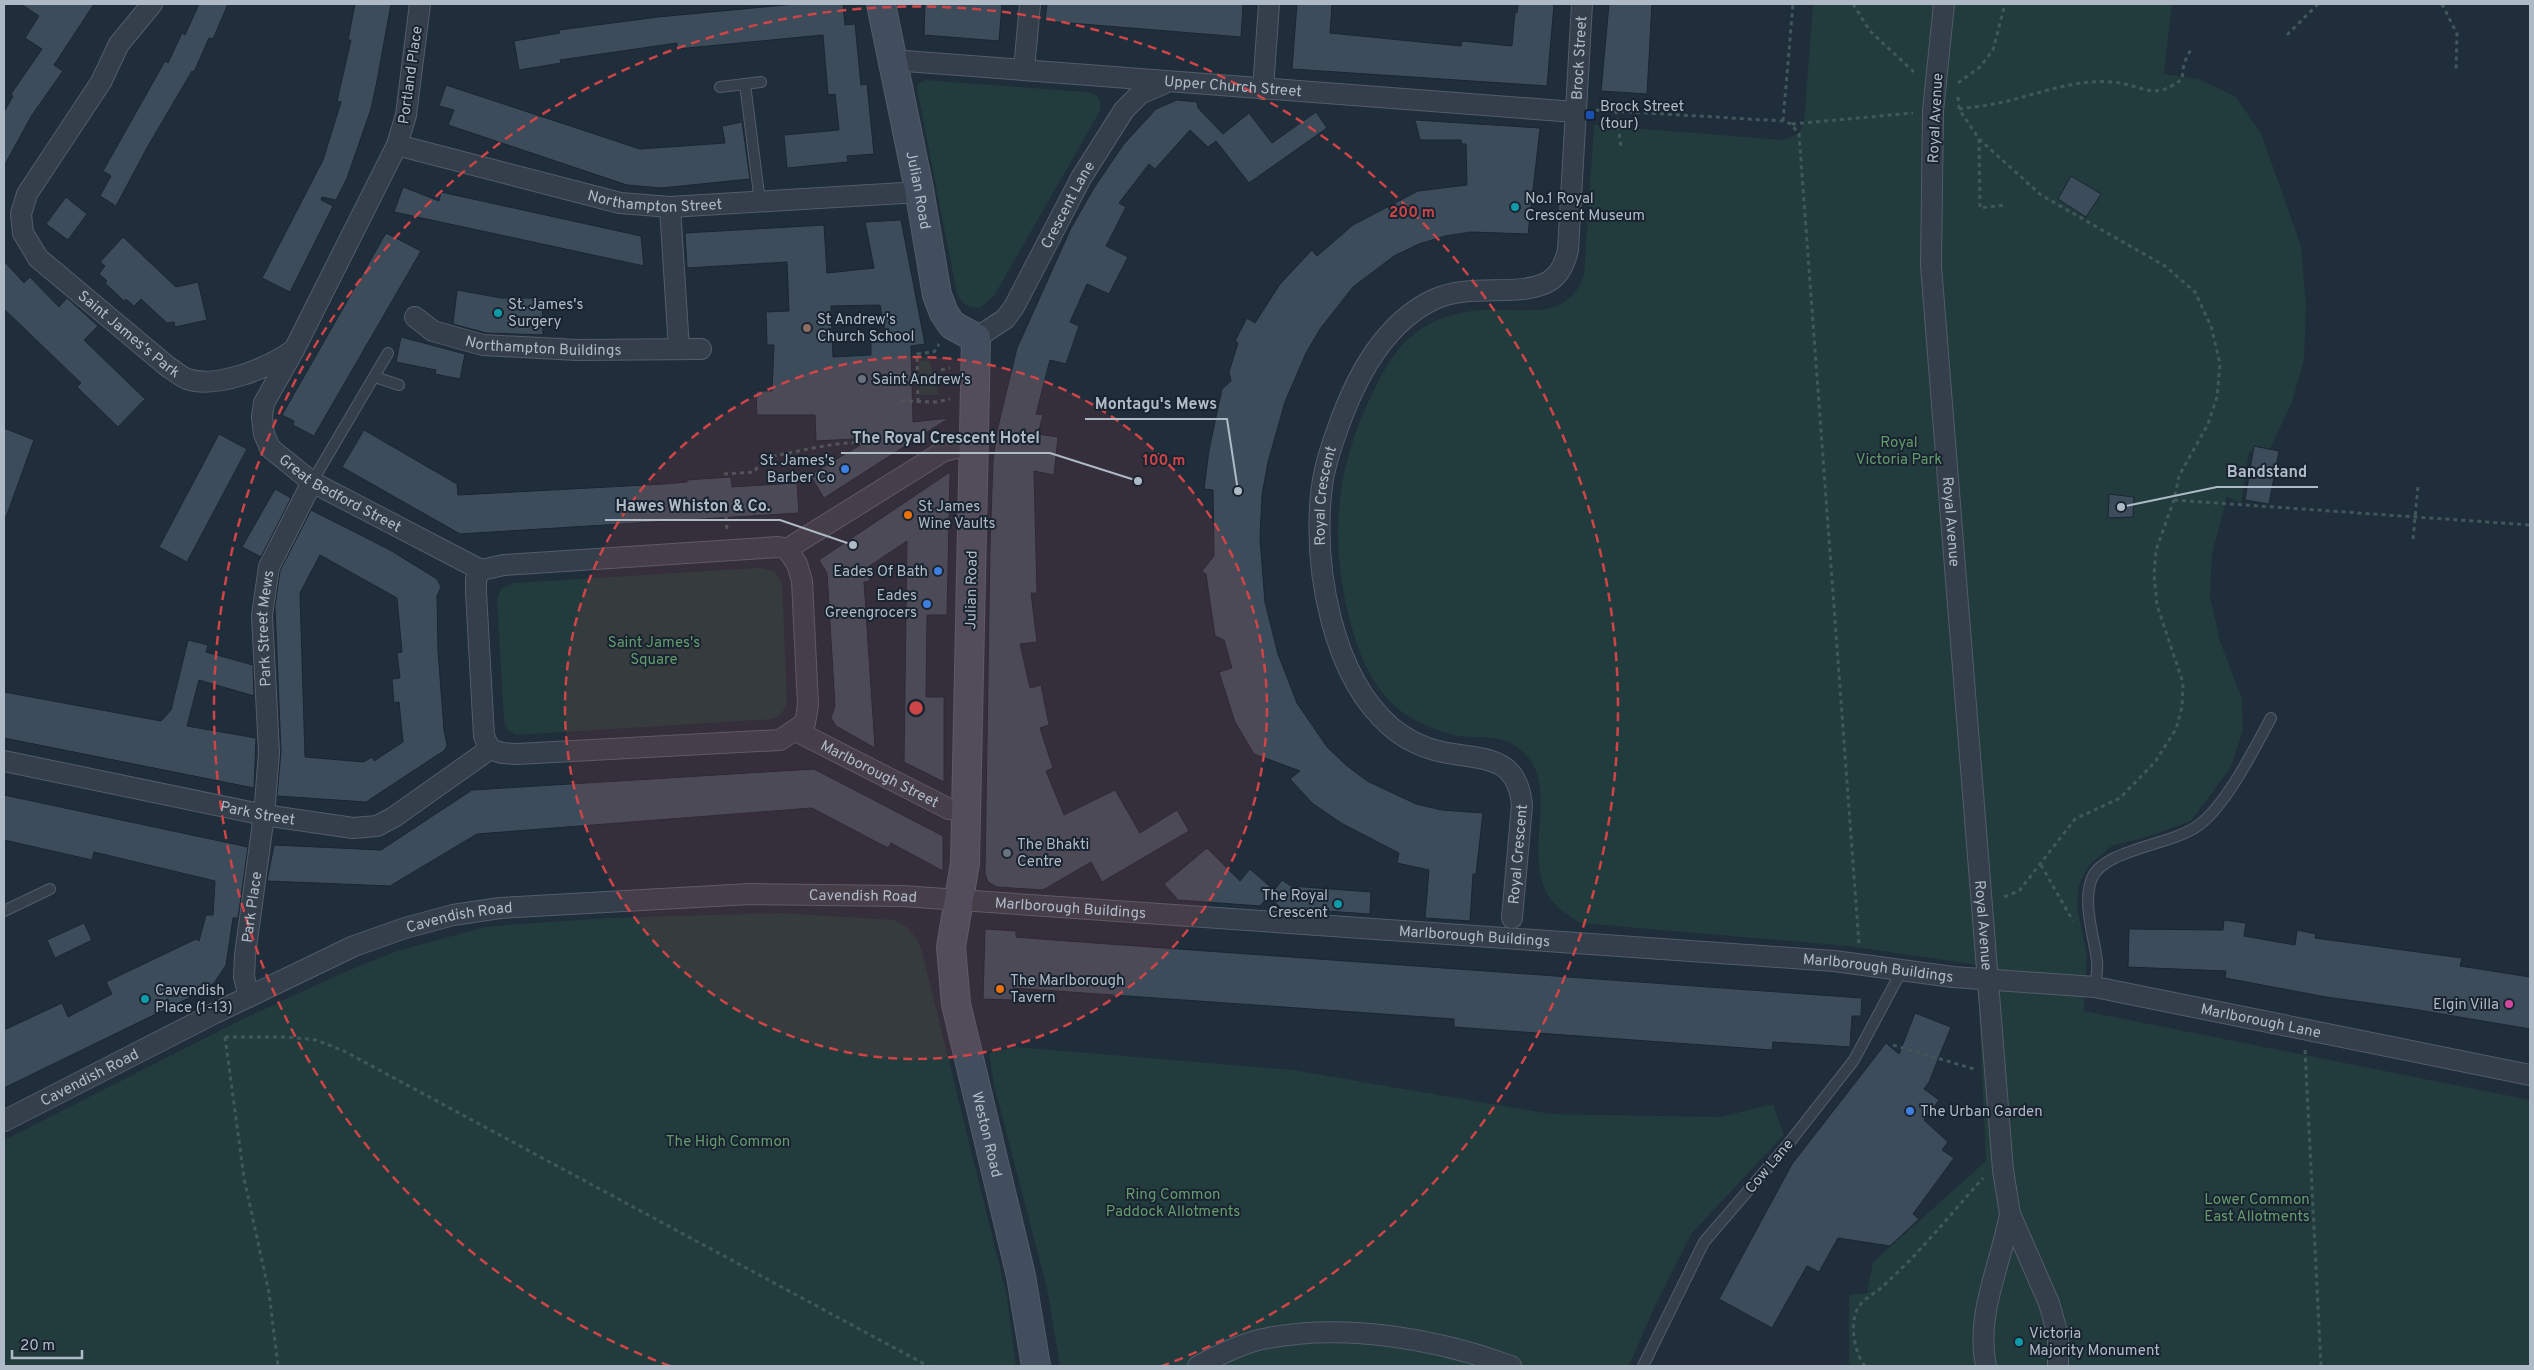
<svg xmlns="http://www.w3.org/2000/svg" width="2534" height="1370" font-family="Overpass,sans-serif">
  <style>
    .green { fill: #223b3c }
    .building { fill: #3c4c5b; stroke: #1b2632; fill-rule: evenodd }
    .lines { fill: none; stroke-linecap: round; stroke-linejoin: round }
    .lane-casing { stroke: #525d69; stroke-width: 12 }
    .street-casing { stroke: #525d69; stroke-width: 22 }
    .secondary-casing { stroke: #525d69; stroke-width: 30 }
    .path { stroke: #405859; stroke-width: 3; stroke-dasharray: 4 4; stroke-linecap: butt }
    .lane { stroke: #343f4b; stroke-width: 10 }
    .street { stroke: #343f4b; stroke-width: 20 }
    .secondary { stroke: #424e5e; stroke-width: 28 }
    .ring { fill: none; stroke: #ce4548; stroke-width: 2.5; stroke-dasharray: 9 6 }
    .transit-dot { fill: #1a4fb4; stroke: #192430; stroke-width: 2 }
    .culture-dot { fill: #0f9aa8; stroke: #192430; stroke-width: 2 }
    .education-dot { fill: #8d6e63; stroke: #192430; stroke-width: 2 }
    .worship-dot { fill: #6b7280; stroke: #192430; stroke-width: 2 }
    .shop-dot { fill: #3f7fe0; stroke: #192430; stroke-width: 2 }
    .food-dot { fill: #e8710a; stroke: #192430; stroke-width: 2 }
    .hotel-dot { fill: #d1479c; stroke: #192430; stroke-width: 2 }
    .labels { text-anchor: middle; stroke-width: 4; stroke-linejoin: round; paint-order: stroke }
    .street-label { font-size: 15px; fill: #afbac7; stroke: #192430 }
    .poi-label { font-size: 15px; fill: #afbac7; stroke: #192430; text-anchor: start }
    .park-label { font-size: 15px; fill: #649a6d; stroke: #192430 }
    .centre { fill: #ce4548; stroke: #192430; stroke-width: 2.5 }
    .ring-label { font-size: 15px; text-anchor: middle; font-weight: bold; fill: #ce4548; stroke: #192430; stroke-width: 4; stroke-linejoin: round; paint-order: stroke }
    .leader { fill: none; stroke: #afbac7; stroke-width: 2 }
    .callout-dot { fill: #afbac7; stroke: #192430; stroke-width: 2 }
    .callout-label { font-size: 16px; text-anchor: middle; font-weight: bold; fill: #afbac7; stroke: #192430; stroke-width: 4; stroke-linejoin: round; paint-order: stroke }
  </style>
  <rect width="100%" height="100%" fill="#202d3b"/>
  <g class="green">
    <path d="M1813,4h359l-8,70 35,5 36,17 26,37 40,113 5,58 -2,56 -12,42 -22,47 -21,3 -8,51 -14,-6 -15,57 -2,42 10,45 22,58 1,31 -12,37 -40,54 -41,15 -38,10 -23,19 -10,20 -2,21 10,49 -3,56 446,89v266h-678l-3,-3v-68l18,-2 6,-31 113,-101 -9,-196 -129,-19 -268,-23c-10,-7 -21,-13 -29,-23 -31,-44 10,-111 -27,-147 -21,-21 -44,-13 -70,-18 -25,-6 -51,-18 -68,-38 -20,-23 -30,-52 -37,-80 -20,-79 -13,-150 23,-223 10,-21 23,-46 43,-61 18,-14 42,-21 65,-23 39,-4 88,15 104,-36l10,-149 188,15 16,-6 6,-11z"/>
    <path d="M925,80l161,12c13,2 16,7 14,19l-106,185 -14,12c-12,0 -17,-3 -23,-14l-39,-200 -1,-9z"/>
    <polygon points="929,360 939,395 920,395 919,361"/>
    <polygon points="759,568 774,571 782,582 787,704 781,714 773,719 516,735 508,730 504,721 497,601 501,589 513,583"/>
    <path d="M779,913l114,7c16,6 21,14 28,28l86,348 9,70h-1012v-226l237,-120 99,-46 57,-23 88,-24 34,-3 88,-6z"/>
    <polygon points="1015,1047 1293,1070 1551,1114 1720,1117 1773,1104 1784,1135 1692,1233 1655,1306 1629,1366 1060,1366 1047,1289 994,1085 989,1053"/>
  </g>
  <g class="building">
    <polygon points="21,4 94,4 54,65 63,71 32,115 4,166 4,112 13,96 11,94 42,49 25,38 39,16"/>
    <polygon points="199,4 228,4 213,39 209,38 194,72 192,71 148,146 116,206 100,196 111,176 103,171 165,61 168,63 182,33 185,35"/>
    <polygon points="355,4 391,4 377,81 371,109 347,178 336,200 322,197 321,200 333,206 290,292 262,278 323,160 341,102 337,101 351,40 348,40"/>
    <polygon points="795,4 843,4 845,25 855,24 861,85 867,84 874,154 847,156 848,162 787,168 784,135 839,130 835,94 828,95 823,35 677,49 677,43 560,60 561,63 519,70 514,41 560,33 559,30 658,17"/>
    <polygon points="925,4 1002,4 999,41 924,35"/>
    <polygon points="1047,4 1243,4 1241,37 1045,21"/>
    <polygon points="1297,4 1332,4 1330,33 1461,46 1462,41 1512,46 1515,12 1517,13 1518,4 1554,4 1547,86 1292,69"/>
    <polygon points="1609,4 1652,4 1647,94 1601,91"/>
    <polygon points="446,85 640,149 725,143 722,126 742,122 750,179 661,188 627,185 448,125 454,110 439,106"/>
    <polygon points="1177,100 1197,102 1198,108 1223,134 1249,113 1272,143 1316,112 1327,128 1249,183 1216,141 1208,147 1190,130 1155,169 1149,164 1119,203 1126,207 1106,246 1128,257 1109,294 1087,284 1070,322 1079,326 1066,364 1050,360 1036,414 1043,415 1038,434 1058,437 1054,475 1034,471 1037,593 1031,593 1037,642 1020,644 1030,688 1041,685 1049,725 1040,728 1053,768 1046,771 1064,815 1115,790 1140,833 1177,810 1189,831 1102,882 1091,862 1043,890 997,887 988,882 985,873 990,545 993,461 997,431 1017,348 1071,228 1094,188 1123,145 1156,109"/>
    <polygon points="1415,120 1540,128 1528,234 1471,232 1445,236 1419,244 1394,256 1353,287 1320,329 1306,353 1285,402 1268,462 1262,495 1260,539 1265,602 1278,654 1297,703 1327,747 1346,765 1367,781 1416,804 1442,810 1483,813 1476,874 1473,874 1470,921 1425,918 1429,870 1397,863 1399,853 1341,823 1312,803 1290,779 1300,771 1254,754 1235,722 1219,672 1232,668 1224,640 1215,636 1206,574 1202,571 1214,556 1213,490 1204,489 1209,450 1222,389 1231,381 1229,372 1238,343 1235,341 1247,318 1255,323 1280,284 1312,250 1317,256 1353,225 1418,191 1467,185 1466,144 1462,144 1461,140 1420,140"/>
    <polygon points="2071,176 2101,194 2086,217 2058,199"/>
    <polygon points="403,187 439,201 441,192 641,236 644,266 394,212"/>
    <polygon points="66,197 87,214 68,240 46,224"/>
    <path d="M901,220l24,124 -14,2 2,76 36,-4 -125,80 -14,-23 62,-37 -56,3 -1,-26h-58l-1,-24h16l2,-46h-7l-1,-33 23,-1 -2,-49 -100,6 -2,-35 139,-8 3,48 47,-5 -9,-46zM880,305l7,37h-16v13l-38,2 -2,-51z"/>
    <polygon points="386,233 421,251 314,436 293,425 294,421 282,415"/>
    <polygon points="123,237 176,287 198,282 207,320 175,327 174,322 167,323 141,299 134,306 126,299 124,301 105,283 107,281 99,274 105,266 100,262"/>
    <polygon points="4,261 24,283 30,277 59,307 67,298 98,326 84,340 145,399 118,427 77,387 81,383 4,309"/>
    <polygon points="457,290 501,298 542,298 543,335 486,333 453,324"/>
    <polygon points="401,337 465,354 460,379 435,374 436,370 396,362"/>
    <polygon points="4,428 34,440 6,517 4,517"/>
    <polygon points="364,430 457,484 458,495 664,484 687,482 687,480 731,477 732,487 797,483 799,513 460,534 342,467"/>
    <polygon points="219,434 247,449 187,562 159,547"/>
    <polygon points="2254,446 2279,451 2269,504 2245,500"/>
    <polygon points="950,472 947,615 927,615 926,697 944,697 944,782 904,762 907,541 868,567 870,581 864,582 875,748 836,726 831,718 835,706 827,573 819,560"/>
    <polygon points="275,489 291,498 261,557 242,547"/>
    <polygon points="2109,494 2134,497 2133,517 2108,518"/>
    <path d="M311,510l79,40 47,29 4,8 -4,9 1,55 6,79 3,15 -2,5 -79,52 -89,-6 4,-44 -6,-146 5,-35zM320,555l77,43 5,54 -5,1 3,25 -8,1 2,24 5,-1 4,40 -29,19 -2,-4 -8,5 -59,-5 -5,-164z"/>
    <polygon points="188,640 208,645 206,652 253,665 254,696 199,680 187,726 256,738 254,788 4,738 4,692 161,721 171,710"/>
    <polygon points="814,769 943,836 943,871 891,843 888,848 812,808 477,834 390,886 267,881 274,845 381,850 472,790"/>
    <polygon points="4,795 248,847 238,918 233,918 226,965 214,983 199,993 4,1088 4,1030 62,1003 68,1017 112,994 106,982 196,939 199,941 206,915 213,915 215,881 94,852 92,860 4,840"/>
    <polygon points="1207,848 1240,881 1250,869 1274,890 1260,906 1178,900 1164,884"/>
    <polygon points="1282,880 1291,886 1371,892 1370,914 1281,908 1269,897"/>
    <polygon points="2224,920 2246,923 2244,936 2295,945 2297,930 2316,934 2315,938 2462,958 2460,966 2530,977 2530,1029 2412,1009 2326,997 2225,978 2226,971 2128,967 2129,929 2223,930"/>
    <polygon points="84,923 92,940 55,958 47,940"/>
    <polygon points="985,929 1016,931 1016,937 1053,940 1862,998 1861,1016 1852,1016 1850,1047 1773,1042 1772,1050 1454,1027 1454,1019 1013,988 1013,1000 983,999"/>
    <polygon points="1915,1013 1951,1027 1929,1082 1924,1089 1939,1100 1924,1120 1948,1142 1942,1150 1954,1158 1913,1214 1919,1219 1890,1246 1838,1238 1819,1272 1807,1266 1772,1328 1719,1299 1792,1164 1886,1043 1899,1054"/>
  </g>
  <g class="lines">
    <g class="lane-casing">
      <g id="lane">
        <polyline points="745,84 760,202"/>
        <polyline points="720,87 761,82"/>
        <polyline points="375,377 399,385"/>
        <polyline points="312,482 388,353"/>
        <polyline points="4,911 50,889"/>
        <path d="M2095,987c1,-8 3,-18 2,-26 -3,-25 -15,-58 -5,-83 12,-29 81,-33 107,-53 28,-21 55,-76 72,-107"/>
        <polyline points="1643,1366 1704,1242 1789,1143 1854,1060 1902,970"/>
      </g>
    </g>
    <g class="street-casing">
      <g id="street">
        <path id="s1" d="M152,4l-33,40 -18,38 -74,112 -6,20 2,19 15,25 129,108c6,4 13,10 20,13 30,10 81,-11 105,-28"/>
        <path id="s2" d="M420,4l-14,111 -9,30 -103,205 -30,53 -2,14 2,17 6,14 42,34 169,88"/>
        <path id="s3" d="M1944,4l-11,107 -2,155 72,904 7,44 39,89 9,32v31"/>
        <path id="s4" d="M892,60l683,52"/>
        <polyline points="1024,69 1030,4"/>
        <polyline points="1263,89 1269,4"/>
        <path id="s5" d="M397,145l223,58 50,4 233,-14 16,-4"/>
        <polyline points="670,207 679,349"/>
        <path id="s6" d="M415,317l18,14 50,14 94,5 124,-1"/>
        <path id="s7" d="M976,338l29,-19 9,-12 67,-129 43,-68 16,-16 25,-11"/>
        <polygon points="778,547 787,549 797,564 802,581 808,705 805,723 780,740 517,754 502,753 490,749 484,736 476,592 476,579 481,570 504,565"/>
        <polyline points="787,549 944,451 956,448 974,448"/>
        <path id="s8" d="M796,731l153,78h17"/>
        <path id="s9" d="M4,761l260,54 89,13 24,-2 17,-9 96,-68"/>
        <path id="s10" d="M1512,918l10,-113c-5,-51 -40,-45 -80,-53 -18,-4 -37,-13 -51,-25 -59,-51 -77,-157 -70,-232 2,-25 10,-48 18,-70 18,-50 46,-103 96,-126 36,-16 81,-2 111,-16 13,-6 19,-20 22,-33l14,-246"/>
        <path id="s11" d="M249,997l-5,-20 1,-22 19,-140 5,-62 -7,-138 7,-48 43,-85"/>
        <path id="s12" d="M4,1121l211,-108 139,-67 51,-18 48,-13 47,-7 250,-14 152,2 932,65 119,16 142,10 435,88"/>
        <path d="M1198,1366c21,-11 46,-24 70,-28 78,-15 169,1 243,28"/>
        <path d="M1986,1366c-11,-51 15,-102 24,-152"/>
      </g>
    </g>
    <g class="secondary-casing">
      <g id="secondary">
        <path id="s13" d="M881,4l38,185 18,106 7,18 8,12 24,13 -11,525 -14,84 5,57 65,272 15,90"/>
      </g>
    </g>
    <g class="path">
      <polyline points="1853,4 1870,31 1915,73"/>
      <polyline points="2442,4 2457,34 2456,72"/>
      <polyline points="2287,35 2318,4"/>
      <polyline points="1958,83 1980,67 1993,50 2005,4"/>
      <polyline points="1958,97 1959,109 1979,139 2041,195 2165,266 2195,292 2211,326 2220,364 2217,397 2208,424 2179,476 2174,500 2156,550 2154,575 2157,605 2183,683 2182,707 2176,729 2155,762 2120,798 2075,819 2019,891 2001,898"/>
      <path d="M1959,109c16,-2 33,-4 49,-8 35,-9 69,-22 105,-19 31,3 40,20 69,-3l2,-16 7,-14"/>
      <polyline points="1596,110 1783,121 1791,124 1799,134 1859,944"/>
      <polyline points="1616,110 1621,147"/>
      <polyline points="1783,121 1793,4"/>
      <polyline points="1792,124 1913,113"/>
      <polyline points="1979,139 1980,208 2004,205"/>
      <polyline points="941,370 950,368"/>
      <polyline points="901,401 936,402 950,399"/>
      <polyline points="918,402 917,354 934,352 939,344"/>
      <path d="M724,474l30,-2 10,-14c23,-4 74,-17 95,-15 6,1 9,3 13,7"/>
      <polyline points="2174,500 2530,525"/>
      <polyline points="726,517 727,530"/>
      <polyline points="2413,539 2418,486"/>
      <polyline points="2041,865 2073,921"/>
      <polyline points="225,1037 287,1037 316,1040 344,1051 928,1366"/>
      <polyline points="225,1037 244,1178 269,1293 278,1366"/>
      <polyline points="1893,1045 1974,1069"/>
      <polyline points="2305,1050 2321,1366"/>
      <path d="M1865,1366c-10,-12 -14,-36 -10,-51 4,-14 16,-19 26,-27 37,-33 69,-73 102,-110"/>
    </g>
    <use href="#lane" class="lane"/>
    <use href="#street" class="street"/>
    <use href="#secondary" class="secondary"/>
  </g>
  <circle cx="916" cy="708" r="351" fill="#ce4548" fill-opacity=".12"/>
  <g class="ring">
    <circle cx="916" cy="708" r="351"/>
    <path d="M670 1366A702 702 0 1 1 1162 1366"/>
  </g>
  <rect class="transit-dot" x="1585" y="110" width="10" height="10" rx="2.5"/>
  <g class="culture-dot">
    <circle cx="1515" cy="207" r="5"/>
    <circle cx="498" cy="313" r="5"/>
    <circle cx="1338" cy="904" r="5"/>
    <circle cx="145" cy="999" r="5"/>
    <circle cx="2019" cy="1342" r="5"/>
  </g>
  <circle class="education-dot" cx="807" cy="328" r="5"/>
  <g class="worship-dot">
    <circle cx="862" cy="379" r="5"/>
    <circle cx="1007" cy="853" r="5"/>
  </g>
  <g class="shop-dot">
    <circle cx="845" cy="469" r="5"/>
    <circle cx="938" cy="571" r="5"/>
    <circle cx="927" cy="604" r="5"/>
    <circle cx="1910" cy="1111" r="5"/>
  </g>
  <g class="food-dot">
    <circle cx="908" cy="515" r="5"/>
    <circle cx="1000" cy="989" r="5"/>
  </g>
  <circle class="hotel-dot" cx="2509" cy="1004" r="5"/>
  <g class="labels">
    <g class="street-label">
      <text dy="5" stroke="none"><textPath href="#s10" startOffset="1110">Brock Street</textPath></text>
      <text transform="translate(410 75) rotate(-82)" y="5">Portland Place</text>
      <text dy="5" stroke="none"><textPath href="#s4" startOffset="342">Upper Church Street</textPath></text>
      <text transform="translate(1935 118) rotate(-87)" y="5">Royal Avenue</text>
      <text dy="5" stroke="none"><textPath href="#s13" startOffset="190">Julian Road</textPath></text>
      <text dy="5" stroke="none"><textPath href="#s5" startOffset="265">Northampton Street</textPath></text>
      <text dy="5" stroke="none"><textPath href="#s7" startOffset="165">Crescent Lane</textPath></text>
      <text dy="5" stroke="none"><textPath href="#s1" startOffset="416">Saint James's Park</textPath></text>
      <text dy="5" stroke="none"><textPath href="#s6" startOffset="135">Northampton Buildings</textPath></text>
      <text dy="5" stroke="none"><textPath href="#s2" startOffset="564">Great Bedford Street</textPath></text>
      <text dy="5" stroke="none"><textPath href="#s10" startOffset="528">Royal Crescent</textPath></text>
      <text dy="5" stroke="none"><textPath href="#s3" startOffset="519">Royal Avenue</textPath></text>
      <text transform="translate(971 590) rotate(-89)" y="5">Julian Road</text>
      <text dy="5" stroke="none"><textPath href="#s11" startOffset="371">Park Street Mews</textPath></text>
      <text dy="5" stroke="none"><textPath href="#s8" startOffset="94">Marlborough Street</textPath></text>
      <text dy="5" stroke="none"><textPath href="#s9" startOffset="259">Park Street</textPath></text>
      <text dy="5" stroke="none"><textPath href="#s10" startOffset="64">Royal Crescent</textPath></text>
      <text dy="5" stroke="none"><textPath href="#s12" startOffset="906">Cavendish Road</textPath></text>
      <text dy="5" stroke="none"><textPath href="#s11" startOffset="91">Park Place</textPath></text>
      <text dy="5" stroke="none"><textPath href="#s12" startOffset="1114">Marlborough Buildings</textPath></text>
      <text dy="5" stroke="none"><textPath href="#s12" startOffset="501">Cavendish Road</textPath></text>
      <text dy="5" stroke="none"><textPath href="#s3" startOffset="924">Royal Avenue</textPath></text>
      <text dy="5" stroke="none"><textPath href="#s12" startOffset="1519">Marlborough Buildings</textPath></text>
      <text dy="5" stroke="none"><textPath href="#s12" startOffset="1924">Marlborough Buildings</textPath></text>
      <text dy="5" stroke="none"><textPath href="#s12" startOffset="2311">Marlborough Lane</textPath></text>
      <text dy="5" stroke="none"><textPath href="#s12" startOffset="96">Cavendish Road</textPath></text>
      <text dy="5" stroke="none"><textPath href="#s13" startOffset="1159">Weston Road</textPath></text>
      <text transform="translate(1769 1166) rotate(-50)" y="5">Cow Lane</text>
    </g>
    <g class="poi-label">
      <text x="1600" y="111">Brock Street<tspan x="1600" dy="17">(tour)</tspan></text>
      <text x="1525" y="203">No.1 Royal<tspan x="1525" dy="17">Crescent Museum</tspan></text>
      <text x="508" y="309">St. James's<tspan x="508" dy="17">Surgery</tspan></text>
      <text x="817" y="324">St Andrew's<tspan x="817" dy="17">Church School</tspan></text>
      <text x="872" y="384">Saint Andrew's</text>
      <text x="835" y="465" text-anchor="end">St. James's<tspan x="835" dy="17">Barber Co</tspan></text>
      <text x="918" y="511">St James<tspan x="918" dy="17">Wine Vaults</tspan></text>
      <text x="928" y="576" text-anchor="end">Eades Of Bath</text>
      <text x="917" y="600" text-anchor="end">Eades<tspan x="917" dy="17">Greengrocers</tspan></text>
      <text x="1017" y="849">The Bhakti<tspan x="1017" dy="17">Centre</tspan></text>
      <text x="1328" y="900" text-anchor="end">The Royal<tspan x="1328" dy="17">Crescent</tspan></text>
      <text x="1010" y="985">The Marlborough<tspan x="1010" dy="17">Tavern</tspan></text>
      <text x="155" y="995">Cavendish<tspan x="155" dy="17">Place (1-13)</tspan></text>
      <text x="2499" y="1009" text-anchor="end">Elgin Villa</text>
      <text x="1920" y="1116">The Urban Garden</text>
      <text x="2029" y="1338">Victoria<tspan x="2029" dy="17">Majority Monument</tspan></text>
    </g>
    <g class="park-label">
      <text x="1899" y="447">Royal<tspan x="1899" dy="17">Victoria Park</tspan></text>
      <text x="654" y="647">Saint James's<tspan x="654" dy="17">Square</tspan></text>
      <text x="728" y="1146">The High Common</text>
      <text x="1173" y="1199">Ring Common<tspan x="1173" dy="17">Paddock Allotments</tspan></text>
      <text x="2257" y="1204">Lower Common<tspan x="2257" dy="17">East Allotments</tspan></text>
    </g>
  </g>
  <circle cx="916" cy="708" r="8" class="centre"/>
  <g class="ring-label">
    <text x="1412" y="217">200 m</text>
    <text x="1164" y="465">100 m</text>
  </g>
  <path class="leader" d="M1238 491L1227 419H1085M1138 481L1050 453H841M2121 507L2217 487H2318M853 545L780 520H605"/>
  <g class="callout-dot">
    <circle cx="1238" cy="491" r="5"/>
    <circle cx="1138" cy="481" r="5"/>
    <circle cx="2121" cy="507" r="5"/>
    <circle cx="853" cy="545" r="5"/>
  </g>
  <g class="callout-label">
    <text x="1156" y="409">Montagu's Mews</text>
    <text x="946" y="443">The Royal Crescent Hotel</text>
    <text x="2267" y="477">Bandstand</text>
    <text x="693" y="511">Hawes Whiston &amp; Co.</text>
  </g>
  <rect width="2534" height="1370" fill="none" stroke="#afbac7" stroke-width="10"/>
  <path d="M12 1350v8h70v-8" fill="none" stroke="#afbac7" stroke-width="2.5"/>
  <text x="20" y="1350" font-size="15" fill="#afbac7" stroke="#192430" stroke-width="4" paint-order="stroke">20 m</text>
</svg>
